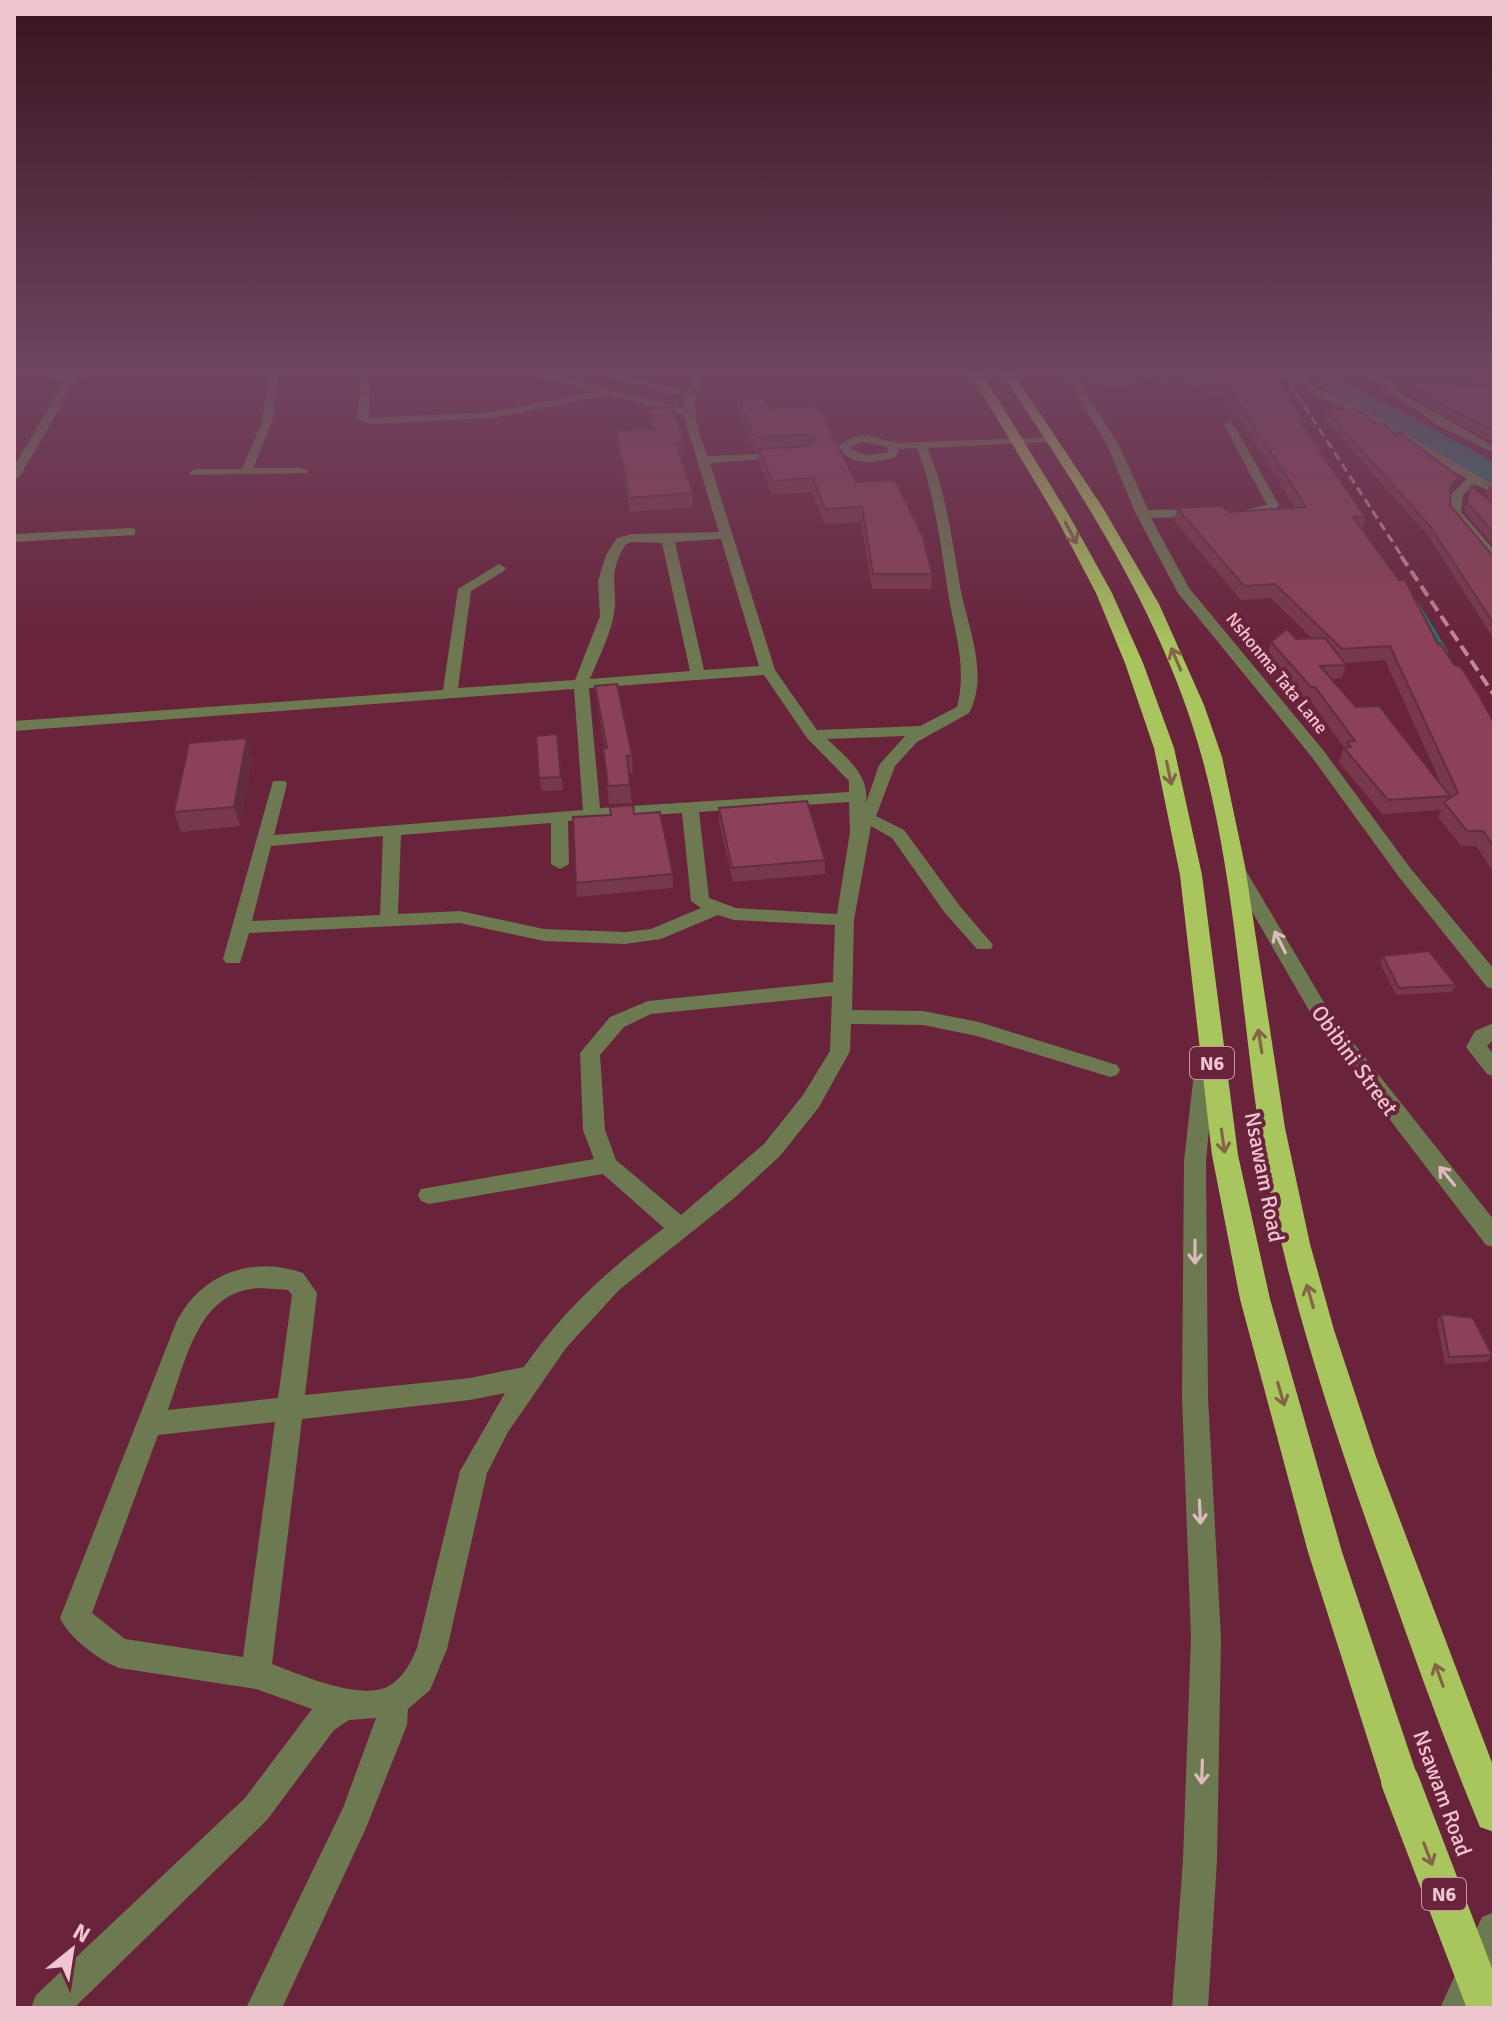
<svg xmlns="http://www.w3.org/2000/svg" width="1508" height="2022" font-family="Signika,sans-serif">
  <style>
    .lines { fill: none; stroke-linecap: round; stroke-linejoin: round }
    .stream { stroke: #20766b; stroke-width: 6 }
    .river { fill: #20766b; fill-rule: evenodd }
    .minor { fill: #6d7951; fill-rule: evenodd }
    .highway { fill: #a9c65e; fill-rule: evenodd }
    .rail-far1 { stroke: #c08a99; stroke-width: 3; stroke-dasharray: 9 5; stroke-linecap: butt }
    .rail { stroke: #c08a99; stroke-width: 4; stroke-dasharray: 12 6; stroke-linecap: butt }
    .highway-bridge { stroke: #a9c65e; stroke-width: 38 }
    .wall { fill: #78384c; fill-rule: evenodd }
    .shaded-wall { fill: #612e3e }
    .building { fill: #8b4158; stroke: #612e3e; stroke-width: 2 }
    .oneway { stroke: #836449 }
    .oneway2 { stroke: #ddbabc }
    .labels { text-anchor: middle; stroke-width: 8; stroke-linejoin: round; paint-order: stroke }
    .far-street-label { font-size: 18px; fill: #f1c5cf; stroke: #69233b }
    .shield { fill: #69233b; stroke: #c894a3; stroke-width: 2 }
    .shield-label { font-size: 20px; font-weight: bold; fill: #f1c5cf }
    .street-label { font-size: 22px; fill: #f1c5cf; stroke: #69233b }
  </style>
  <rect width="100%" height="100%" fill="#69233b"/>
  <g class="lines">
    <polyline class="stream" points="1417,606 1445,652"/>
    <polygon class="river" points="1306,370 1334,370 1351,384 1494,462 1494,483 1484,480 1333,396"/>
    <g class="minor">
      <polygon points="20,370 71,375 84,370 99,370 76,380 20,476 14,480 14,466 66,380"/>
      <polygon points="270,370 280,370 272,422 253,468 302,468 308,471 306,473 191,475 189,473 195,469 242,469 262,422"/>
      <path d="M516,370h17l150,38 2,-11 -103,-27h18l87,21 7,-14 -4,-7h10l4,7c-16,33 -7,47 3,79l80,-3 2,2 -6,3 -73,5 65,207 42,60 103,-4 37,-19c11,-42 -4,-79 -10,-121 -7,-47 -13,-93 -30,-138l-18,1 -3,8c-21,6 -44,10 -59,-10l14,-9 17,-3 28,8 160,-6v4l-4,1 -124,6c18,45 24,91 32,138 7,40 30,88 9,127l-52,29 -22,24 -19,50 28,14 55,75 34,40 -2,4h-14l-32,-36 -53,-75 -21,-12 -17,94 -2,90 71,1 56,11 138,43 3,5 -3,5 -7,2 -133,-41 -54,-11 -72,-1 -1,27 -31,56 -39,49 -47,43 -114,91 -53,58 -58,84 -21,41 -40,176 -17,41 -22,19 -1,16 -41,103 -84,180h-36l97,-200 33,-90 -27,2 -15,10 -67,90 -193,188h-43l5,-13 209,-197 67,-89 -56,-20 -137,-21c-20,-8 -50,-30 -59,-50l116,-295c24,-49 75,-68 127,-50l14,20 -12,102 165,-17 54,-11c41,-59 83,-96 140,-139l-61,-54 -174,30 -8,-3 -3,-6 3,-6 173,-30 -11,-29 -3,-77 30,-36 38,-16 185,-19 2,-57 -101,-5 -16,-5 -57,24 -36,5 -81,-3 -84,-18 -211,10 -9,30h-14l-3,-4 50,-178h12l2,3 -13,51 309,-25 -9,-121 -560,42v-10l429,-31 15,-101 41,-25 7,4 -2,3 -33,20 -13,97 117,-8 25,-64 -2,-35 8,-26 11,-17 15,-4 87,-2 -36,-118 -74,-19 -117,23 -123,6 -12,-5 3,-35 5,-3 5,3 -1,34 123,-6 103,-20zM861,442l27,5 -1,6 -22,2 -16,-7zM721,539l38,127 -55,4 -29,-128zM632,542l30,1 28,128 -100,8c8,-20 19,-41 23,-61 7,-29 -8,-41 13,-74zM764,675l43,63 42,43v11l-249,16 -11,-120zM905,736l-26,29 -13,38c4,-28 -20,-46 -39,-64zM849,802l1,30 -13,82 -101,-6 -27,-10 -10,-86zM682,813l9,88 10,7 -50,21 -26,3 -81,-3 -84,-18 -62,3 3,-79 150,-12v41l9,5 9,-5 -1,-43zM383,836l-3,79 -128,6 19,-75zM832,996l-2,55 -27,44 -39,49 -83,71 -65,-55 -11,-30 -5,-75 24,-28 27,-13zM259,1288l29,2 4,5 -14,103 -110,12c18,-48 29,-119 91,-122zM505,1393l-45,78 -43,177c-6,14 -14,31 -30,39 -29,13 -86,-12 -115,-23l30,-245 168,-19zM275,1422l-32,235 -118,-18 -33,-26 66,-178z"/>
      <polygon points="1072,370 1085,370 1077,378 1120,447 1148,510 1202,509 1208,513 1202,517 1151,518 1189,588 1323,750 1411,869 1494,969 1494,989 1487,987 1399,877 1311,756 1178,593 1136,514 1108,447 1067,378 1066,374"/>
      <polygon points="1291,370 1301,370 1317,389 1356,405 1494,485 1494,494 1475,484 1463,495 1461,512 1494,550 1494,562 1489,561 1449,512 1451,494 1467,479 1348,409 1309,393"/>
      <polygon points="1358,370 1370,370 1392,382 1408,398 1494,446 1494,453 1439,426"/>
      <polygon points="1229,422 1234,425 1279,505 1275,512 1242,516 1236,512 1267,505 1224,425"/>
      <polygon points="131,528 135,529 135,535 14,542 14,534"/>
      <polygon points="1236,863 1242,864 1332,1016 1494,1220 1494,1247 1486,1245 1318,1026 1227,868"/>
      <polygon points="1494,1023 1494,1039 1487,1046 1494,1055 1494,1076 1487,1074 1466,1047 1475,1031"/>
      <polygon points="1206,1048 1213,1050 1216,1055 1206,1161 1208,1397 1221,1638 1217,1860 1208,2008 1172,2008 1183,1860 1191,1638 1182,1397 1184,1161 1196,1055 1199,1050"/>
      <polygon points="1494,1912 1494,1968 1476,2008 1440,2008 1482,1917"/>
    </g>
    <g class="highway">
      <polygon points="968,370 980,370 1070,517 1112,593 1143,663 1174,748 1202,875 1238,1155 1270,1299 1342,1552 1419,1781 1414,1795 1400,1800 1386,1795 1381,1781 1308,1552 1240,1299 1212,1155 1180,875 1154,748 1125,663 1096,593 1056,517"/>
      <path d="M999,370h12l92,138 56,96 45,101 18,52 23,109 40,262 25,116 24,86 42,127 118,311v64l-14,-5c-34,-82 -64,-165 -93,-248 -44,-122 -86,-245 -114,-372 -31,-147 -31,-300 -70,-446 -38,-143 -122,-269 -204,-391z"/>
    </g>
    <polyline class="rail-far1" points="1281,370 1403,558"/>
    <polyline class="rail" points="1401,556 1494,695"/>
    <polyline class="highway-bridge" points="1400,1781 1487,2008"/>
  </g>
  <g class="wall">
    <path d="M1082,370h191l32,52 -1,4 61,91 -3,12 76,115 16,21 40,58v150l-18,-27h-15l-23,-29 3,-7 -59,4 -43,-52 5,-14 -33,-47h-5l-38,-46 3,-13 41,-4 -41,-40 -30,2 -67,-79 3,-13 51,4 67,-4 -68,-109 -53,-18 -3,4 -27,-4 -7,10 -53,-8 -3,-5zM1385,660l57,126 -86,-79 -25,-28 11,-1 4,-13 -1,-2z"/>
    <polygon points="1376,370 1494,370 1494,384 1391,378"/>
    <polygon points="1408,382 1494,386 1494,442 1445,418 1405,391"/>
    <polygon points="738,398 770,408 818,406 856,482 932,574 931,589 872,589 861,522 825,524 812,492 772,495 759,463 759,451 755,451 738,411"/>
    <polygon points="650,409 684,442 684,455 680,455 693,493 693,507 630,512 617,444 616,431 652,429 650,421"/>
    <polygon points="1325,410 1374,422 1459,477 1456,485 1451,491 1450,505 1492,555 1494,555 1494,639 1427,534 1323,418"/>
    <polygon points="1489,485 1494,486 1494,546 1464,511 1471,486 1492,503 1486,493"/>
    <polygon points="595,686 632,755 633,773 629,774 632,803 609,804 603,748 605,748 597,704"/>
    <polygon points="557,734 563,790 541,791 536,736"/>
    <polygon points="252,757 240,826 181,832 174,812"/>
    <polygon points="719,808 825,860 825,874 733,882 719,822"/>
    <polygon points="634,814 673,874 673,888 577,897 576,883"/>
    <polygon points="1383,956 1456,985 1452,992 1396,995 1380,963"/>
    <polygon points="1441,1314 1492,1355 1487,1362 1445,1364 1437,1321"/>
  </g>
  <g class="shaded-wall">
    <polygon points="1146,370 1144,381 1137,391 1139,379"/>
    <polygon points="1459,477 1456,485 1448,494 1451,485"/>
    <polygon points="247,738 252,757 240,826 234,807"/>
  </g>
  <g class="building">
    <polygon points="1084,370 1145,370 1139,379 1085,371"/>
    <polygon points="1148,370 1176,370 1173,374"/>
    <polygon points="1178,370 1273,370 1305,422 1302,424 1365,517 1353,517 1399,580 1405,580 1438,644 1441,644 1454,665 1461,667 1480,697 1494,723 1494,847 1483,831 1467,831 1444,802 1458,793 1390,646 1342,649 1275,584 1244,586 1177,508 1222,506 1228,512 1306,507 1230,388"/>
    <polygon points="1412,370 1494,370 1494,375"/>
    <polygon points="1408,382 1494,386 1494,431 1448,408"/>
    <polygon points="764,396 770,408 818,406 856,482 895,480 923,537 932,574 873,574 862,507 825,509 813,478 772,481 759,449 808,446 814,444 814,438 811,435 755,437 738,398"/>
    <polygon points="673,407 684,442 676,442 693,493 629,498 616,431 655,429 650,409"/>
    <polygon points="1357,409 1374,422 1386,425 1396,436 1398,432 1407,438 1459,477 1451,485 1450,505 1492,555 1494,555 1494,624 1430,526 1325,410"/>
    <polygon points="1471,486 1494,504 1494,534 1467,502"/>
    <polygon points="1287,629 1296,639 1325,638 1346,665 1320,666 1356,707 1379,706 1450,796 1388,800 1344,748 1351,747 1347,742 1355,741 1315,687 1311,687 1271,642"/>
    <polygon points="617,684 632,755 627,756 630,785 608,786 603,748 607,748 595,686"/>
    <polygon points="557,734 561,777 539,778 536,736"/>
    <polygon points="247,738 234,807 174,812 189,743"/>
    <polygon points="807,801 825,860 732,868 719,808"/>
    <polygon points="633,805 634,814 660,812 673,874 576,883 573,817 611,815 610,807"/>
    <polygon points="1429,951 1456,985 1399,988 1383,956"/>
    <polygon points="1441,1314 1473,1318 1492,1355 1449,1357"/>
  </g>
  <defs><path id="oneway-shaft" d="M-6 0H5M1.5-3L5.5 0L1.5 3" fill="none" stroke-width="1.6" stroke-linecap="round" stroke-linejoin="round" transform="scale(2)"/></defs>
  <g class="oneway">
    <use href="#oneway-shaft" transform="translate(1071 533) rotate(62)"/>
    <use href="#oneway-shaft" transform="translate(1176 659) rotate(-113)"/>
    <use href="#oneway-shaft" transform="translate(1169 773) rotate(78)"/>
    <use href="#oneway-shaft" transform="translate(1260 1041) rotate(-99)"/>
    <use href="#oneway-shaft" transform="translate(1223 1141) rotate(82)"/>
    <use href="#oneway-shaft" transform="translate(1310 1296) rotate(-106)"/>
    <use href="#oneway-shaft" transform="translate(1281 1394) rotate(74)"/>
    <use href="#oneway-shaft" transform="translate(1439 1675) rotate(-110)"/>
    <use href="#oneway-shaft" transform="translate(1428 1854) rotate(69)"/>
  </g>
  <g class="oneway2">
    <use href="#oneway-shaft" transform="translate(1280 942) rotate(-117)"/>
    <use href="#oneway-shaft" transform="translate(1447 1176) rotate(-129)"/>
    <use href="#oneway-shaft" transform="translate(1195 1252) rotate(90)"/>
    <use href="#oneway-shaft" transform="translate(1200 1512) rotate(87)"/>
    <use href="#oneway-shaft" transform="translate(1202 1772) rotate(92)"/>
  </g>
  <linearGradient id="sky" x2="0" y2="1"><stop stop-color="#3a1320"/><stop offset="0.57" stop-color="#704560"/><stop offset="1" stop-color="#704560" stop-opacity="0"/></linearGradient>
  <rect width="1508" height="653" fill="url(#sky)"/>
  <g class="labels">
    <g class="far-street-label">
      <text transform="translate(1277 673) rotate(51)" y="6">Nshonma Tata Lane</text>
    </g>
    <g class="shield">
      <rect x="1190" y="1047" width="44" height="32" rx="6"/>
      <rect x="1422" y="1878" width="44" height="32" rx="6"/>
    </g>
    <g class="shield-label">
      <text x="1212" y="1070">N6</text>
      <text x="1444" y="1901">N6</text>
    </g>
    <g class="street-label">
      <text transform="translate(1355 1060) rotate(54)" y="8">Obibini Street</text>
      <text transform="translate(1265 1177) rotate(79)" y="8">Nsawam Road</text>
      <text transform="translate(1443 1793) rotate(70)" y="8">Nsawam Road</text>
    </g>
  </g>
  <rect width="1508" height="2022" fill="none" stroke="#f1c5cf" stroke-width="32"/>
  <g transform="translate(72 1950) rotate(30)" stroke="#69233b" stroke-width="6" paint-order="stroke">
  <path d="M0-6L14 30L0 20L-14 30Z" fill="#f1c5cf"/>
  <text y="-12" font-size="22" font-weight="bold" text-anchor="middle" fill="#f1c5cf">N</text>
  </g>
</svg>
